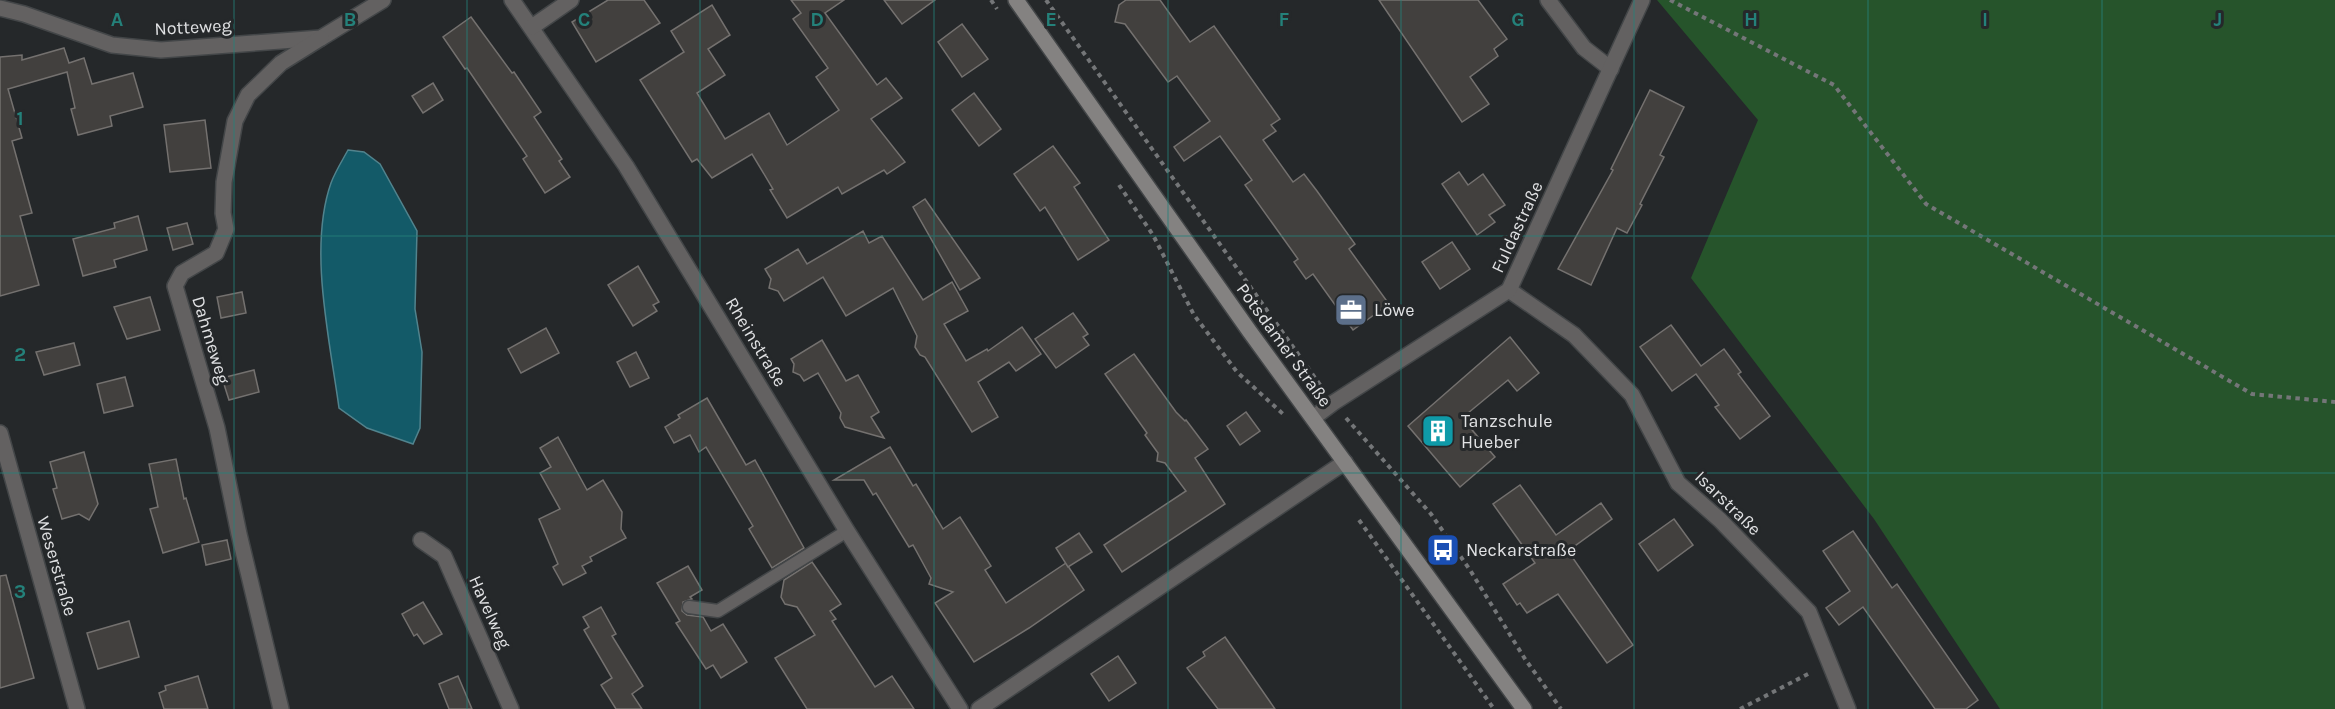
<svg xmlns="http://www.w3.org/2000/svg" width="2335" height="709" font-family="Karla,sans-serif">
  <style>
    .green { fill: #26542b }
    .water { fill: #135a68; stroke: #51838d; stroke-width: 1.5 }
    .building { fill: #42403e; stroke: #74716f; stroke-width: 1.5 }
    .lines { fill: none; stroke-linecap: round; stroke-linejoin: round }
    .lane-casing { stroke: #434648; stroke-width: 15 }
    .street-casing { stroke: #434648; stroke-width: 18 }
    .secondary-casing { stroke: #434648; stroke-width: 18 }
    .path { stroke: #747678; stroke-width: 4; stroke-dasharray: 4.5 4.5; stroke-linecap: butt }
    .lane { stroke: #636161; stroke-width: 12 }
    .street { stroke: #636161; stroke-width: 15 }
    .secondary { stroke: #848281; stroke-width: 15 }
    .grid { fill: none; stroke: #24817a; stroke-width: 1.5; stroke-opacity: 0.55 }
    .labels { text-anchor: middle; stroke-width: 6; stroke-linejoin: round; paint-order: stroke }
    .street-label { font-size: 18px; fill: #e1e2e4; stroke: #25282a }
    .poi-label { font-size: 18px; fill: #e1e2e4; stroke: #25282a; text-anchor: start }
    .grid-label { font-size: 20px; text-anchor: middle; font-weight: bold; fill: #24817a; stroke: #25282a; stroke-width: 6; stroke-linejoin: round; paint-order: stroke }
  </style>
  <rect width="100%" height="100%" fill="#25282a"/>
  <polygon class="green" points="1657,0 2335,0 2335,709 2000,709 1874,519 1691,278 1758,120"/>
  <path class="water" d="M348,150l16,2 16,12 37,67 -2,78 7,43 -2,76 -7,16 -46,-16 -28,-20c-9,-67 -31,-160 -8,-225 4,-11 11,-22 17,-33z"/>
  <g class="building">
    <polygon points="608,0 644,0 660,23 596,62 572,22"/>
    <polygon points="791,0 844,0 825,13 877,85 886,78 902,98 871,119 905,162 887,174 884,170 842,194 838,187 787,218 770,190 773,189 752,154 712,178 697,159 692,162 640,80 684,52 671,31 712,5 730,35 708,49 725,75 697,93 725,139 769,113 787,145 839,110 816,77 828,68 793,19 801,13"/>
    <polygon points="884,0 935,0 902,24"/>
    <polygon points="1126,0 1160,0 1190,42 1214,26 1280,119 1271,125 1276,131 1263,140 1293,182 1304,174 1317,191 1355,244 1349,249 1389,304 1353,330 1313,274 1306,279 1294,262 1298,259 1245,185 1252,180 1220,136 1184,161 1174,147 1210,121 1177,76 1168,82 1125,24 1115,22 1119,5"/>
    <polygon points="1379,0 1478,0 1507,39 1494,49 1498,56 1470,77 1489,104 1462,122"/>
    <polygon points="471,17 512,73 514,72 541,112 534,117 562,159 559,161 570,177 545,193 523,159 527,156 467,68 465,69 443,37"/>
    <polygon points="962,24 988,59 962,77 938,42"/>
    <polygon points="64,48 69,63 84,58 92,84 133,73 143,107 110,116 112,126 78,135 71,109 75,108 67,72 8,89 22,138 12,141 32,213 20,216 39,285 0,296 0,57 22,55 22,60"/>
    <polygon points="433,83 443,100 423,113 412,96"/>
    <polygon points="1650,90 1684,107 1660,155 1664,157 1640,204 1642,205 1627,233 1617,228 1591,285 1558,269 1613,170 1611,169"/>
    <polygon points="974,93 1001,129 979,146 952,110"/>
    <polygon points="205,120 211,168 170,172 164,125"/>
    <polygon points="1053,146 1080,183 1074,187 1109,240 1078,260 1045,207 1040,211 1014,174"/>
    <polygon points="1459,172 1468,185 1483,174 1505,205 1489,215 1495,222 1477,235 1442,184"/>
    <polygon points="925,199 980,278 960,290 913,207"/>
    <polygon points="138,216 147,250 114,260 116,267 83,276 73,239 115,228 114,223"/>
    <polygon points="187,223 193,244 173,250 167,228"/>
    <polygon points="863,231 869,243 882,236 923,300 952,282 968,311 944,324 966,361 987,349 988,351 1022,327 1041,354 1016,371 1009,362 978,382 998,417 972,432 925,357 920,355 915,347 917,336 893,288 846,316 823,277 784,301 778,291 769,288 771,279 765,269 798,249 807,264"/>
    <polygon points="1452,242 1470,269 1440,289 1422,262"/>
    <polygon points="638,266 659,302 653,305 657,311 633,326 608,285"/>
    <polygon points="242,292 246,313 221,318 217,297"/>
    <polygon points="150,297 160,330 127,339 114,307"/>
    <polygon points="1073,313 1088,334 1083,337 1089,345 1056,368 1035,339"/>
    <polygon points="1671,325 1701,366 1724,349 1741,372 1738,374 1770,416 1740,439 1715,407 1719,405 1696,374 1672,391 1640,347"/>
    <polygon points="546,328 559,353 521,373 508,349"/>
    <polygon points="1510,337 1539,373 1517,391 1508,380 1462,418 1495,457 1460,487 1408,426"/>
    <polygon points="822,340 846,381 858,375 879,412 871,417 884,438 845,427 840,418 841,413 818,373 804,381 800,375 793,372 794,364 791,359"/>
    <polygon points="74,343 80,365 44,375 36,352"/>
    <polygon points="636,352 649,378 630,387 617,362"/>
    <polygon points="1134,354 1176,412 1185,421 1186,420 1208,449 1195,458 1225,504 1122,572 1104,545 1186,491 1165,463 1157,461 1158,453 1145,435 1147,433 1105,374"/>
    <polygon points="254,370 259,392 229,400 222,378"/>
    <polygon points="125,377 133,406 104,413 97,384"/>
    <polygon points="707,398 746,465 755,460 804,548 772,568 749,529 753,526 706,447 699,452 690,435 674,443 665,427 680,418 678,415"/>
    <polygon points="1246,412 1260,431 1240,445 1227,426"/>
    <polygon points="558,437 587,490 603,480 622,512 621,529 626,538 590,557 592,561 582,566 586,573 563,585 553,567 558,564 539,519 560,509 540,473 551,467 540,448"/>
    <polygon points="890,447 913,486 916,484 943,529 960,517 991,566 985,570 1006,603 1066,563 1084,590 1029,628 974,662 935,603 953,592 929,584 931,578 913,545 909,547 876,493 873,495 864,480 834,480"/>
    <polygon points="84,452 98,504 89,520 79,514 62,519 53,489 57,488 50,462"/>
    <polygon points="176,459 184,499 186,498 199,542 163,553 150,509 158,507 149,464"/>
    <polygon points="1520,485 1556,535 1601,503 1612,519 1568,551 1633,645 1607,663 1558,594 1527,613 1520,603 1517,605 1503,584 1535,563 1493,504"/>
    <polygon points="1674,519 1693,545 1658,571 1639,544"/>
    <polygon points="1853,531 1892,588 1897,584 1978,700 1966,709 1935,709 1863,607 1839,625 1826,608 1850,591 1823,551"/>
    <polygon points="1079,533 1092,552 1068,567 1056,548"/>
    <polygon points="227,540 231,559 206,565 202,545"/>
    <polygon points="812,562 841,604 830,611 836,619 832,621 875,687 892,676 914,709 807,709 775,658 815,635 797,607 785,604 781,597 784,580"/>
    <polygon points="688,566 702,590 690,597 692,599 683,602 682,611 687,615 703,617 711,631 723,624 747,662 721,678 713,665 706,669 676,623 680,621 657,583"/>
    <polygon points="6,575 34,678 0,688 0,576"/>
    <polygon points="423,602 442,634 424,644 417,634 414,636 402,614"/>
    <polygon points="601,607 616,634 612,636 643,686 632,694 642,709 616,709 601,685 612,678 584,630 589,627 583,617"/>
    <polygon points="129,621 139,657 98,669 87,633"/>
    <polygon points="1225,637 1275,709 1218,709 1187,668 1205,656 1203,652"/>
    <polygon points="1118,656 1136,683 1109,701 1091,674"/>
    <polygon points="198,676 208,709 164,709 159,693 166,690 165,686"/>
    <polygon points="458,676 472,709 449,709 439,684"/>
  </g>
  <g class="lines">
    <g class="lane-casing">
      <polyline id="lane" points="689,607 718,611 847,531"/>
    </g>
    <g class="street-casing">
      <g id="street">
        <polyline points="512,0 626,166 847,531 960,709"/>
        <polyline points="1548,0 1584,48 1611,69"/>
        <polyline points="0,8 24,14 112,45 161,50 321,38 383,0"/>
        <polyline points="532,27 571,0"/>
        <polyline points="1509,290 1574,335 1632,395 1678,483 1720,520 1809,612 1848,709"/>
        <polyline points="1313,418 1333,403 1509,290 1642,0"/>
        <polyline points="0,433 77,709"/>
        <polyline points="421,540 444,556 511,709"/>
        <polyline points="281,709 239,534 217,428 175,286 182,273 216,253 226,229 223,213 224,182 235,121 248,95 281,63 321,38"/>
        <polyline points="979,709 1345,462"/>
      </g>
    </g>
    <g class="secondary-casing">
      <polyline id="secondary" points="1016,0 1250,332 1524,709"/>
    </g>
    <g class="path">
      <polyline points="991,0 997,9"/>
      <polyline points="1046,0 1323,389"/>
      <polyline points="1670,0 1834,85 1926,204 2252,394 2335,402"/>
      <polyline points="1119,185 1153,235 1194,315 1237,372 1283,414"/>
      <polyline points="1346,418 1431,514 1470,570 1525,659 1561,709"/>
      <polyline points="1359,520 1494,709"/>
      <polyline points="1740,709 1812,672"/>
    </g>
    <use href="#lane" class="lane"/>
    <use href="#street" class="street"/>
    <use href="#secondary" class="secondary"/>
  </g>
  <path class="grid" d="M234,0v709M467,0v709M700,0v709M934,0v709M1168,0v709M1401,0v709M1634,0v709M1868,0v709M2102,0v709M0,236h2335M0,473h2335"/>
  <defs>
    <g id="office-square" transform="scale(1.725)"><rect x="-9" y="-9" width="18" height="18" rx="4" fill="#5c6f8a" stroke="#25282a"/><path d="M-6-3h4V-5.5h4V-3h4V5H-6ZM-1-4.5V-3h2v-1.5ZM-6 0V1H6V0Z" fill="#fff"/></g>
    <g id="building-square" transform="scale(1.725)"><rect x="-9" y="-9" width="18" height="18" rx="4" fill="#0f9aa8" stroke="#25282a"/><path d="M-4-6H4V6H1V3H-1V6H-4ZM-2.5-4.3h1.7v1.8h-1.7ZM.8-4.3h1.7v1.8H.8ZM-2.5-1h1.7V.8h-1.7ZM.8-1h1.7V.8H.8Z" fill="#fff"/></g>
    <g id="bus-square" transform="scale(1.725)"><rect x="-9" y="-9" width="18" height="18" rx="4" fill="#1a4fb4" stroke="#25282a"/><path d="M-5-6H5V4H4V6H2V4H-2V6H-4V4H-5ZM-3.5-4V0h7V-4ZM-3.5 1.2v1.5H-2V1.2ZM2 1.2v1.5H3.5V1.2Z" fill="#fff"/></g>
  </defs>
  <g fill-rule="evenodd">
    <use href="#office-square" x="1351" y="310"/>
    <use href="#building-square" x="1438" y="431"/>
    <use href="#bus-square" x="1443" y="550"/>
  </g>
  <g class="labels">
    <g class="street-label">
      <text transform="translate(193 27) rotate(-3)" y="6">Notteweg</text>
      <text transform="translate(1517 227) rotate(-65)" y="6">Fuldastraße</text>
      <text transform="translate(211 340) rotate(73)" y="6">Dahmeweg</text>
      <text transform="translate(756 342) rotate(59)" y="6">Rheinstraße</text>
      <text transform="translate(1284 345) rotate(54)" y="6">Potsdamer Straße</text>
      <text transform="translate(1728 503) rotate(44)" y="6">Isarstraße</text>
      <text transform="translate(57 566) rotate(74)" y="6">Weserstraße</text>
      <text transform="translate(490 612) rotate(66)" y="6">Havelweg</text>
    </g>
    <g class="poi-label">
      <text x="1374" y="316">Löwe</text>
      <text x="1461" y="427">Tanzschule<tspan x="1461" dy="21">Hueber</tspan></text>
      <text x="1466" y="556">Neckarstraße</text>
    </g>
  </g>
  <g class="grid-label">
    <text x="117" y="26">A</text>
    <text x="350" y="26">B</text>
    <text x="584" y="26">C</text>
    <text x="817" y="26">D</text>
    <text x="1051" y="26">E</text>
    <text x="1284" y="26">F</text>
    <text x="1518" y="26">G</text>
    <text x="1751" y="26">H</text>
    <text x="1985" y="26">I</text>
    <text x="2218" y="26">J</text>
    <text x="20" y="125">1</text>
    <text x="20" y="361">2</text>
    <text x="20" y="598">3</text>
  </g>
</svg>
